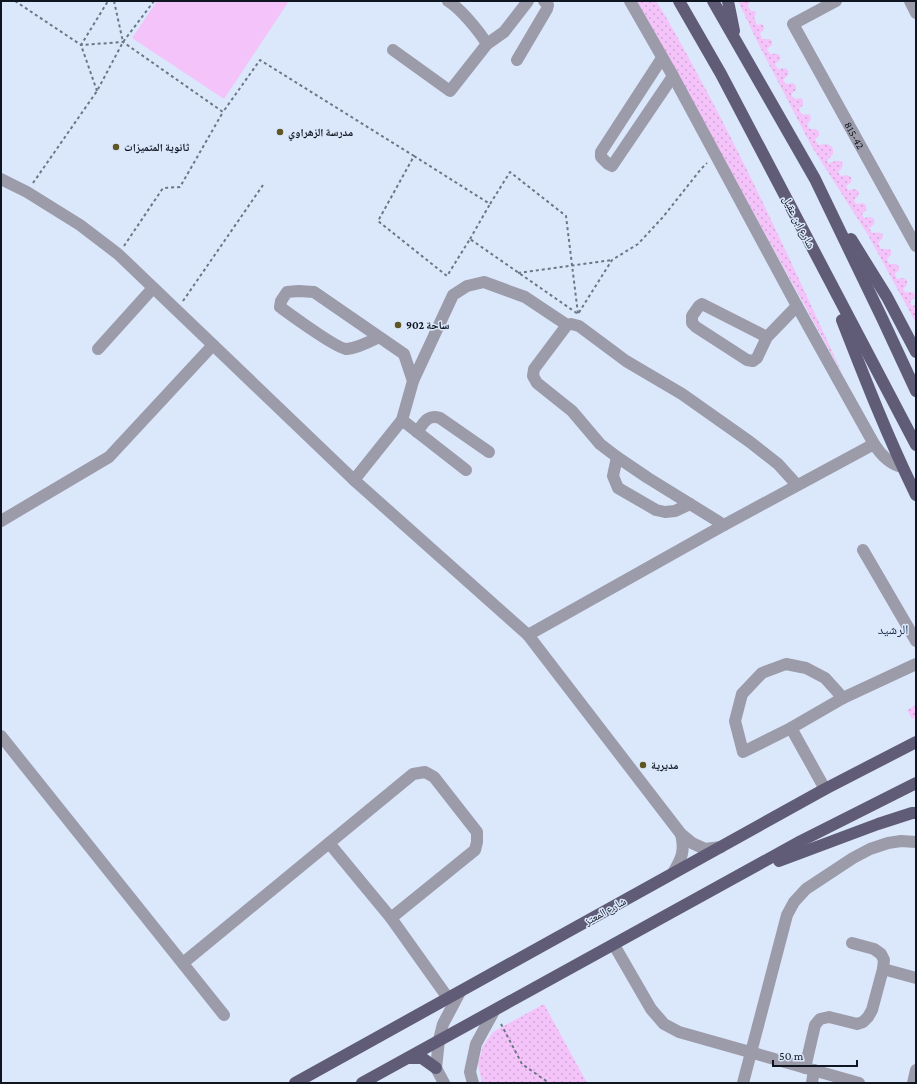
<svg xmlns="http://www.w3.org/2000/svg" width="917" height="1084" font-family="'Crimson Pro','Noto Naskh Arabic',serif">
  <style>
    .grass { fill: url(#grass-dots) }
    .pitch { fill: #f3c3f9 }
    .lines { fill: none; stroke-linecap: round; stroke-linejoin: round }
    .path { stroke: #6c7685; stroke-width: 2; stroke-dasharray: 3 3; stroke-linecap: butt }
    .minor { stroke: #9c9baa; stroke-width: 12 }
    .major { stroke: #605c77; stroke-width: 12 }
    .poi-dot { fill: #5f5723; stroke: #dbe8fb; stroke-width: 1.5 }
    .labels { text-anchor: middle; stroke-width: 3; stroke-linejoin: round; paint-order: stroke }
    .poi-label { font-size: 11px; font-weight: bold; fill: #0f1621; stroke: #dbe8fb; text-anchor: start }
    .street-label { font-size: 11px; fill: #0f1621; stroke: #dbe8fb }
    .quarter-label { font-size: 13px; fill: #1f2e47; stroke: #dbe8fb }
  </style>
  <defs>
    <pattern id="grass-dots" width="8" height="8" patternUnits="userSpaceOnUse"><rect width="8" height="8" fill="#f3c3f9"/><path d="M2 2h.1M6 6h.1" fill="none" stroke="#cfa7d5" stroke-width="1.8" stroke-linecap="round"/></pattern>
  </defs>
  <rect width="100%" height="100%" fill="#dbe8fb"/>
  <g class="grass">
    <path d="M637,1h19c18,28 33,58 49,87 50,94 94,191 138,287z"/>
    <path d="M738,1h12l-2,5 3,5h4l1,2 -2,4 3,8 5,-1 2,3v3l-4,3 2,6h8l2,2v4l-5,4 3,5c5,0 12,-2 10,6l-5,4 3,5c5,-1 12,-2 10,6l-5,5 3,4 7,-1 3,3v4l-5,4 3,5 7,-1 2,3v4l-4,4 3,6 5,-1 3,1 1,4 -4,6 3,4h6l3,3v4l-4,3 3,6c6,0 11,-3 15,4v5l-6,7 2,2c3,-1 8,-3 11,-2 6,2 1,8 -2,11l3,4c5,-1 12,-2 10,6l-5,4 2,4 8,-1 3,3 -1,4 -4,4 2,4c5,-1 12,-2 10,6l-4,4 2,4c5,-1 12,-2 10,6l-5,4 3,5c4,0 7,-2 11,2l-1,4 -4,4 3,6h8l2,2v4l-4,4 2,5h7l3,3v3l-4,4 2,5 7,-1 3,3v4l-4,4 2,3h7l3,2 -1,4 -4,4 2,4 4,-1v18l-48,-88 -56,-88 -53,-102z"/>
    <polygon points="916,705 916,717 912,719 907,710"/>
    <polygon points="544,1004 587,1083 482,1083 478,1064 483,1046 493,1032"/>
  </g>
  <polygon class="pitch" points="157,1 289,1 224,99 132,38"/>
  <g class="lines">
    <g class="path">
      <polyline points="15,1 81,45 123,42 223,112 260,60 414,156 378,221 447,276 470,239 578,314 612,260 638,244 663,217 701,169 707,163"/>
      <polyline points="114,1 123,42"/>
      <polyline points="97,91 81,45 108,1"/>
      <polyline points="414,156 490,204 510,172 566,216 578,314"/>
      <polyline points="33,183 97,91 123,42 154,1"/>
      <polyline points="470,239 490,204"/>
      <polyline points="124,246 163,188 180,187 223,112"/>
      <polyline points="518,273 612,260"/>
      <polyline points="183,301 263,185"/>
      <polyline points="501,1024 522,1064 549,1083"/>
    </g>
    <g class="minor">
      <path d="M448,1c13,8 31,30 39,43"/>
      <path d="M630,1l43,75 124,230 77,138c7,11 15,20 28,23"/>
      <path id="s1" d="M836,1l-43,23 123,222"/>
      <polyline points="910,1 916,13"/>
      <polyline points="393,50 450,91 487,44 504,32 528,1"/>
      <polyline points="662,58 601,152 601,157 608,164 612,166 673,76"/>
      <polyline points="517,60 547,9 548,5 544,1"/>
      <polyline points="1,179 27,192 80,225 118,254 354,480 528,635 681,834 692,843 705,849 721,847"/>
      <polyline points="767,337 757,358 753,361 747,360 696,327 692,323 692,316 699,306 702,304 767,337 797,306"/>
      <polyline points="98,349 153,288"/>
      <polyline points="413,381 453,295 467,286 484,282 525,297 567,325"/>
      <polyline points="402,420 466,470"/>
      <path d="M417,432c7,-9 10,-18 23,-14l49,34"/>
      <polyline points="617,457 613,476 618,488 656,510 665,512 675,511 690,504"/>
      <path d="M354,480l48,-60 11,-39 -9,-27 -90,-62 -15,-1 -12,1 -6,9 -1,6c11,8 57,42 67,42 11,-1 22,-7 32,-12"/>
      <polyline points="1,521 109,457 213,345"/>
      <polyline points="724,525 648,478 617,457 600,444 572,411 537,383 533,376 534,369 567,325 571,324 579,326 626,361 682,394 750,442 778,464 797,485"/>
      <polyline points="863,550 916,641"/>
      <polyline points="528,635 724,525 874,444"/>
      <polygon points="786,664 806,668 825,678 843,698 791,728 743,752 735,721 742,694 762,673"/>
      <polyline points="843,698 916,664"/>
      <polyline points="791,728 825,789"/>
      <polyline points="1,736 224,1015"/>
      <polyline points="329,843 391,918 448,998"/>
      <path d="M673,873c9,-15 12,-22 8,-39"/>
      <polyline points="614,945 651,1009 664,1024 679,1032 859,1083"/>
      <polyline points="183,963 413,774 425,772 434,777 477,832 477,842 475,850 391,918"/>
      <polyline points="883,969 916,978"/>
      <polyline points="805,1068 815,1025 820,1019 829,1017 857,1024 863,1022 868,1017 872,1010 883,969 884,960 881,954 874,949 852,943"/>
      <polyline points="444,1083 436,1068 439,1040 443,1024 460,992"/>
      <polyline points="473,1083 470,1072 476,1044 494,1011"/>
      <polyline points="743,1083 787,915 794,902 806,889 853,858 870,849 888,843 901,841 916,842"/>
      <polyline points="812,1083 814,1070"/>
      <polyline points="913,1083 916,1070"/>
    </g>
    <g class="major">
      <polyline points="679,1 721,74 916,445"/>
      <polyline points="713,1 815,179 882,318 916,391"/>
      <polyline points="728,1 734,31"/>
      <polyline points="851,239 887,297 916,352"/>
      <path d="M842,320c23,59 46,118 74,175"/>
      <polyline points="779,861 878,824 912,813 916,813"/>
      <polyline points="408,1058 422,1058 436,1068"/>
      <polyline points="295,1083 825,789 916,742"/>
      <polyline points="362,1083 801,841 916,783"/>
    </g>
  </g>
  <g class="poi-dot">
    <circle cx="280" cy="132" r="4"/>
    <circle cx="116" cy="147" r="4"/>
    <circle cx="398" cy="325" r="4"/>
    <circle cx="643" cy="765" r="4"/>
  </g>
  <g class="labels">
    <g class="poi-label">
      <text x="288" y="136">مدرسة الزهراوي</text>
      <text x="124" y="151">ثانوية المتميزات</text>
      <text x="406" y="329">ساحة 902</text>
      <text x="651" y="769">مديرية</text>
    </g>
    <g class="street-label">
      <text dy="4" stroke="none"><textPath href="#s1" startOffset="176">815-42</textPath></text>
      <text transform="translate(799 222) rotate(63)" y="4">شارع ابن عقيل</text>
      <text transform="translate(605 911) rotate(-29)" y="4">شارع المعتز</text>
    </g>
    <g class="quarter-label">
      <text x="893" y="634">الرشيد</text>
    </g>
  </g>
  <rect width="917" height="1084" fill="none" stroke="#0f1621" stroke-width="4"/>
  <path d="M773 1060v6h84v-6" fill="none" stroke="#0f1621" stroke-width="2"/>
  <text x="779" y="1060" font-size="12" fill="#0f1621" stroke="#dbe8fb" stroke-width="3" paint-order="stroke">50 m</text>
</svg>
